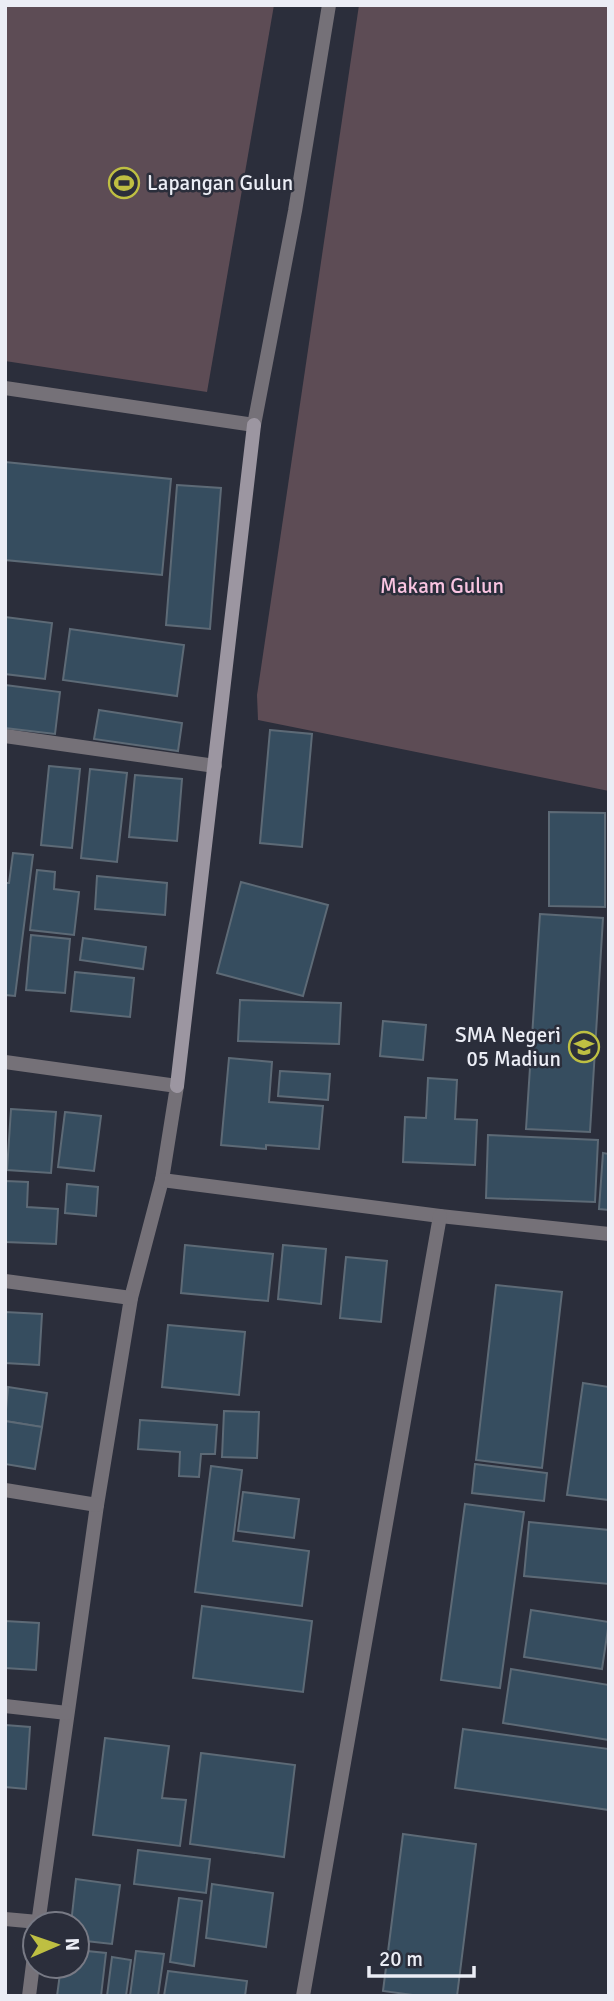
<svg xmlns="http://www.w3.org/2000/svg" width="614" height="2001" font-family="Signika,sans-serif">
  <style>
    .green { fill: #5d4c55 }
    .building { fill: #364d5f; stroke: #5d6a76; stroke-width: 2 }
    .lines { fill: none; stroke-linecap: round; stroke-linejoin: round }
    .street { stroke: #757178; stroke-width: 14 }
    .secondary { stroke: #9c96a1; stroke-width: 14 }
    .labels { text-anchor: middle; stroke-width: 5; stroke-linejoin: round; paint-order: stroke }
    .poi-label { font-size: 21px; fill: #ebedf5; stroke: #2b2e3b; text-anchor: start }
    .park-label { font-size: 21px; fill: #f9c4e1; stroke: #2b2e3b }
  </style>
  <rect width="100%" height="100%" fill="#2b2e3b"/>
  <g class="green">
    <polygon points="5,5 274,5 207,392 5,361"/>
    <polygon points="359,5 609,5 609,791 258,720 257,695"/>
  </g>
  <g class="building">
    <polygon points="5,462 171,479 162,575 5,560"/>
    <polygon points="177,485 221,488 210,629 166,625"/>
    <polygon points="5,617 52,623 45,679 5,674"/>
    <polygon points="70,629 184,645 177,696 63,680"/>
    <polygon points="5,685 60,692 55,734 5,728"/>
    <polygon points="99,710 182,723 178,751 94,739"/>
    <polygon points="270,730 312,734 302,847 260,843"/>
    <polygon points="49,766 80,769 72,848 41,845"/>
    <polygon points="90,769 127,773 117,862 81,858"/>
    <polygon points="135,775 182,779 177,841 129,837"/>
    <polygon points="549,812 605,813 605,907 549,906"/>
    <polygon points="13,853 33,855 15,996 5,995 5,883 9,883"/>
    <polygon points="37,870 55,872 54,889 79,892 74,935 30,930"/>
    <polygon points="97,876 167,883 165,915 95,909"/>
    <polygon points="241,882 328,905 303,996 217,973"/>
    <polygon points="540,914 603,918 590,1132 526,1129"/>
    <polygon points="31,935 70,939 65,993 26,990"/>
    <polygon points="83,938 146,947 143,969 80,960"/>
    <polygon points="75,972 134,978 130,1017 71,1011"/>
    <polygon points="240,1000 341,1003 339,1044 238,1041"/>
    <polygon points="383,1021 426,1025 423,1060 380,1056"/>
    <polygon points="229,1058 272,1062 269,1102 323,1106 319,1149 266,1145 266,1149 221,1145"/>
    <polygon points="280,1071 330,1074 328,1100 278,1096"/>
    <polygon points="428,1078 457,1080 455,1119 477,1120 475,1165 403,1162 405,1117 426,1118"/>
    <polygon points="11,1109 56,1112 51,1173 7,1170"/>
    <polygon points="65,1112 101,1116 94,1171 58,1167"/>
    <polygon points="488,1135 598,1140 595,1202 486,1198"/>
    <polygon points="603,1153 609,1154 609,1210 599,1209"/>
    <polygon points="6,1181 28,1182 27,1207 58,1209 56,1244 5,1242"/>
    <polygon points="67,1184 98,1187 96,1216 65,1213"/>
    <polygon points="185,1245 273,1254 268,1301 181,1293"/>
    <polygon points="283,1245 326,1249 321,1304 278,1299"/>
    <polygon points="346,1257 387,1261 381,1322 340,1318"/>
    <polygon points="496,1285 562,1292 542,1468 476,1460"/>
    <polygon points="5,1312 42,1314 39,1365 5,1363"/>
    <polygon points="168,1325 245,1332 239,1395 162,1387"/>
    <polygon points="583,1383 609,1387 609,1500 567,1495"/>
    <polygon points="8,1387 47,1393 42,1427 5,1421"/>
    <polygon points="224,1411 259,1412 257,1458 222,1457"/>
    <polygon points="140,1420 217,1425 215,1454 201,1454 199,1477 179,1476 180,1452 138,1449"/>
    <polygon points="5,1421 42,1427 35,1469 5,1464"/>
    <polygon points="475,1464 547,1473 544,1501 472,1493"/>
    <polygon points="211,1466 242,1470 233,1541 309,1551 302,1606 195,1592"/>
    <polygon points="243,1492 299,1499 294,1538 238,1531"/>
    <polygon points="465,1504 524,1512 500,1688 441,1680"/>
    <polygon points="529,1522 609,1530 609,1584 524,1576"/>
    <polygon points="202,1606 312,1621 303,1692 193,1678"/>
    <polygon points="531,1610 609,1622 602,1669 524,1657"/>
    <polygon points="5,1621 39,1623 36,1670 5,1668"/>
    <polygon points="511,1669 609,1685 609,1740 503,1723"/>
    <polygon points="5,1725 30,1727 26,1789 5,1787"/>
    <polygon points="463,1729 609,1749 609,1810 455,1788"/>
    <polygon points="105,1738 169,1746 162,1798 186,1800 180,1846 93,1835"/>
    <polygon points="201,1753 295,1765 284,1857 190,1844"/>
    <polygon points="403,1834 476,1844 457,1996 420,1996 383,1991"/>
    <polygon points="138,1850 210,1859 206,1893 134,1884"/>
    <polygon points="76,1879 120,1885 112,1944 77,1940 77,1924 71,1924"/>
    <polygon points="212,1884 273,1893 266,1947 206,1938"/>
    <polygon points="179,1898 202,1901 194,1966 170,1962"/>
    <polygon points="77,1950 106,1953 101,1996 57,1996 61,1966 77,1966"/>
    <polygon points="136,1951 164,1954 158,1996 130,1996"/>
    <polygon points="112,1957 131,1960 126,1996 107,1996"/>
    <polygon points="168,1971 247,1981 245,1996 164,1996"/>
  </g>
  <g class="lines">
    <g class="street">
      <polyline points="5,388 254,425 295,211 329,5"/>
      <polyline points="5,736 215,766"/>
      <polyline points="5,1062 177,1086 162,1180 131,1298 97,1505 38,1924"/>
      <polyline points="162,1180 440,1216 609,1234"/>
      <polyline points="5,1281 131,1298"/>
      <polyline points="5,1490 97,1505"/>
      <polyline points="5,1706 67,1713"/>
      <polyline points="5,1919 38,1922"/>
      <polyline points="29,1996 35,1948"/>
      <polyline points="303,1996 440,1216"/>
    </g>
    <polyline class="secondary" points="177,1086 254,425"/>
  </g>
  <defs>
    <g id="stadium-ring" transform="scale(1.575)"><circle r="9.5" fill="#2b2e3b" stroke="#bebf42" stroke-width="1.5"/><path d="M0-5a6.5 5 0 1 0 0 10a6.5 5 0 1 0 0-10ZM-3.5-1.8h7v3.6h-7Z" fill="#bebf42"/></g>
    <g id="school-ring" transform="scale(1.575)"><circle r="9.5" fill="#2b2e3b" stroke="#bebf42" stroke-width="1.5"/><path d="M0-5L7-2L0 1L-7-2ZM-4 1L0 2.5L4 1V4Q0 6-4 4Z" fill="#bebf42"/></g>
  </defs>
  <g fill-rule="evenodd">
    <use href="#stadium-ring" x="124" y="183"/>
    <use href="#school-ring" x="584" y="1047"/>
  </g>
  <g class="labels">
    <g class="poi-label">
      <text x="147" y="190">Lapangan Gulun</text>
      <text x="561" y="1042" text-anchor="end">SMA Negeri<tspan x="561" dy="24">05 Madiun</tspan></text>
    </g>
    <g class="park-label">
      <text x="442" y="593">Makam Gulun</text>
    </g>
  </g>
  <rect width="614" height="2001" fill="none" stroke="#ebedf5" stroke-width="14"/>
  <g transform="translate(56 1945) rotate(88)"><circle r="33" fill="#2b2e3b" stroke="#787a85" stroke-width="2"/>
  <path d="M0-5L12 26L0 18L-12 26Z" fill="#bebf42"/>
  <text y="-10" font-size="19" font-weight="bold" text-anchor="middle" fill="#ebedf5">N</text>
  </g>
  <path d="M369 1966v10h105v-10" fill="none" stroke="#ebedf5" stroke-width="3.5"/>
  <text x="379" y="1966" font-size="21" fill="#ebedf5" stroke="#2b2e3b" stroke-width="5" paint-order="stroke">20 m</text>
</svg>
